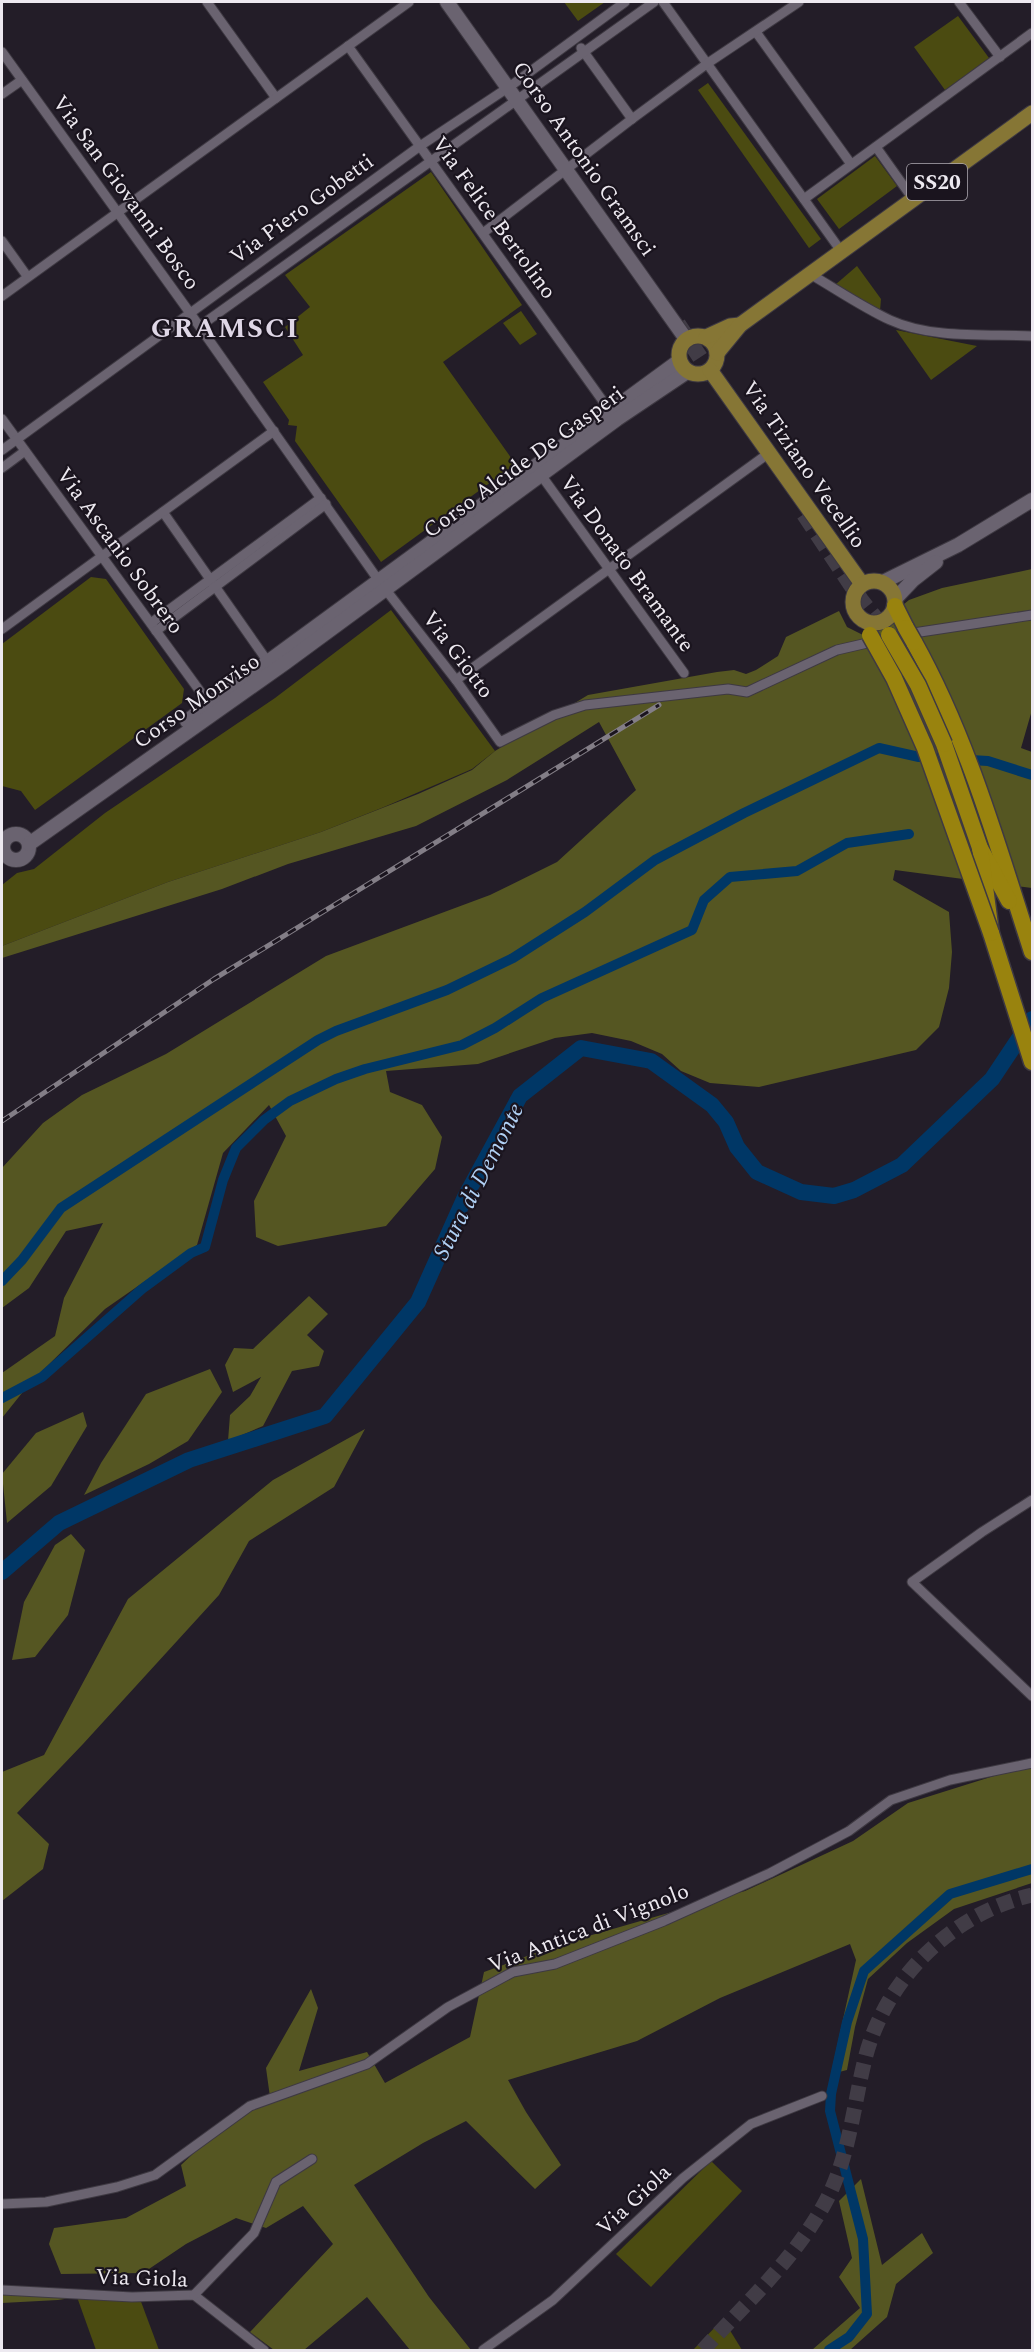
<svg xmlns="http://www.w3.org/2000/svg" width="1034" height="2352" font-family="Spectral,serif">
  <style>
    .green { fill: #4b4b11 }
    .forest { fill: #555622 }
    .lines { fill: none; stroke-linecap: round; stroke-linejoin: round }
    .canal { stroke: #003766; stroke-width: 10 }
    .river { stroke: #003766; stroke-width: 16 }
    .primary-tunnel { stroke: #413c46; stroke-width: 15; stroke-dasharray: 15 8; stroke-linecap: butt }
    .highway-tunnel { stroke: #413c46; stroke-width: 16; stroke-dasharray: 16 8; stroke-linecap: butt }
    .street-casing { stroke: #3e3942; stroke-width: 11 }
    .secondary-casing { stroke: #3e3942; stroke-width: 16 }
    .primary-casing { stroke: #3e3942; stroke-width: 17 }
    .highway-casing { stroke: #3e3942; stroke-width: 19 }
    .street { stroke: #6a6370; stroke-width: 9 }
    .secondary { stroke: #6a6370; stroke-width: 14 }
    .primary { stroke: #867635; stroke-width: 15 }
    .highway { stroke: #99830e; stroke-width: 16 }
    .rail-casing { stroke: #837e87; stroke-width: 5 }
    .rail { stroke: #1a141e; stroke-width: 3; stroke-dasharray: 9; stroke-linecap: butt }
    .highway-bridge-casing { stroke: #3e3942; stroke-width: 19; stroke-linecap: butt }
    .highway-bridge { stroke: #99830e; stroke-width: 16 }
    .labels { text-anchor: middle; stroke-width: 4.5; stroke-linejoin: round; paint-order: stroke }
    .shield { fill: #1a141e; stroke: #aea9b1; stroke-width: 1.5 }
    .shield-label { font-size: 21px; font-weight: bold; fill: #ede9f0 }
    .street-label { font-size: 22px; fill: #ede9f0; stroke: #1a141e }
    .water-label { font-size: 24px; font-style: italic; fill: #b1d1f5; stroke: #1a141e }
    .district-label { font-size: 28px; font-weight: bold; letter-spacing: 1.5px; fill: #dfd7e6; stroke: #1a141e }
  </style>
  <rect width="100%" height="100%" fill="#231d28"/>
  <g class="green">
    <polygon points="564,2 605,2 578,21"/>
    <polygon points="958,16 989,58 945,90 914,47"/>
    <polygon points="708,83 821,239 809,248 698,90"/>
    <polygon points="875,156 897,186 839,229 817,199"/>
    <polygon points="431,172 522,305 443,362 514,462 513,466 381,562 295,441 297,426 288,425 289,420 263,382 303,355 285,327 310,307 285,275"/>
    <polygon points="857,266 881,299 880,311 835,285"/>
    <polygon points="521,311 537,334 520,345 503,323"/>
    <polygon points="896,330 977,346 931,380"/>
    <polygon points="91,577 106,579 184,689 182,703 35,810 21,791 2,786 2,644"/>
    <polygon points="391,610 495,751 472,769 384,807 321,832 168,882 2,946 2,885 17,873 34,869 105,813 275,698"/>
    <polygon points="711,2161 742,2191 651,2287 616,2254"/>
    <polygon points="77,2297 140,2299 159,2350 96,2350"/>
    <polygon points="723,2319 742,2350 693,2350"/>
  </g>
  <g class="forest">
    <polygon points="1032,569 1032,710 1021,748 1032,752 1032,888 895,870 893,880 949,912 952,952 949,988 939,1027 916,1050 759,1087 710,1083 681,1071 662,1054 631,1041 592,1033 555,1038 478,1064 386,1071 390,1092 422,1105 442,1137 435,1169 386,1226 278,1246 256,1237 254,1201 286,1136 269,1105 223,1153 197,1245 105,1309 30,1383 2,1418 2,1373 55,1336 64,1298 103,1223 66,1231 29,1288 2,1308 2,1168 43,1123 82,1095 166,1054 326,956 490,895 557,862 636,790 599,722 507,780 416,826 288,864 222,889 2,958 2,946 168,882 321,832 418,794 472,770 495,751 588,695 717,672 734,670 746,674 756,670 778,656 786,637 839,611 847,627 865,636 909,600 942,588"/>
    <polygon points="309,1296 328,1314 307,1335 324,1351 319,1366 292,1371 263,1426 228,1441 230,1415 250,1396 261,1377 233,1392 225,1365 234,1348 253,1349"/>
    <polygon points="210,1369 222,1392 188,1441 149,1464 84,1495 101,1463 146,1394"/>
    <polygon points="83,1412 87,1426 51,1486 7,1523 2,1474 36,1433"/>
    <polygon points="365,1429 334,1487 249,1541 219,1595 83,1744 17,1813 49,1844 43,1869 2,1901 2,1772 44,1755 128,1599 273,1480"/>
    <polygon points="71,1534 85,1550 68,1615 35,1657 12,1660 24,1602 55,1545"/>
    <polygon points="1032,1764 1032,1883 954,1909 907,1943 868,1979 855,2027 847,2070 831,2074 856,1960 850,1944 720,1998 637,2041 508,2080 526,2112 561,2165 535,2189 466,2121 423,2143 354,2185 429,2297 471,2350 410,2350 367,2297 304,2350 274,2350 250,2332 333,2244 303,2206 266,2228 236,2218 186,2244 143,2273 61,2274 49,2244 54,2228 126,2218 186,2186 181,2165 213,2135 270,2097 266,2068 311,1989 318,2008 299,2071 367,2052 385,2083 470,2037 484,1972 557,1945 745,1891 853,1841 908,1803"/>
    <polygon points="861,2179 882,2265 922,2233 933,2253 896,2284 887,2317 850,2350 812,2350 860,2308 839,2277 852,2258 839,2201"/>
    <polygon points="2,2293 77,2297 58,2300 2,2303"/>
  </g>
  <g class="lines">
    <g class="canal">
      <polyline points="2,1281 22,1260 61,1208 318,1040 336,1031 447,990 513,958 585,912 655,860 744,813 879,748 919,757 988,761 1032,775"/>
      <polyline points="2,1398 42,1377 142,1289 191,1253 205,1247 223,1180 236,1148 264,1120 290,1101 336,1079 365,1069 462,1045 495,1028 542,998 692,930 704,900 730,877 797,871 847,843 909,834"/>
      <polyline points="829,2350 849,2337 867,2314 863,2239 830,2111 831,2094 847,2022 864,1971 950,1894 1032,1869"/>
    </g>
    <polyline class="river" points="2,1572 59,1523 189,1460 325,1416 418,1302 465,1197 520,1096 581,1048 651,1061 712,1105 726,1122 737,1147 757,1172 801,1192 834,1196 854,1190 902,1165 992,1079 1032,1019"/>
    <path class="primary-tunnel" d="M703,2350c43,-47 94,-93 124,-151 22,-43 26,-90 37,-136 19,-82 86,-149 168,-168"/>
    <g class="highway-tunnel">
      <polyline points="678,324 717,383"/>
      <polyline points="804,514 861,600 889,635"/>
    </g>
    <g class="street-casing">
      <g id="street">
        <polyline points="207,2 276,98"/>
        <polyline points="663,2 841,251"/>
        <polyline points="959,2 1000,57"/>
        <polyline points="756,32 851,164"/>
        <polyline points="348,46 610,411"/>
        <polyline points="581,48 632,119"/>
        <polyline points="2,52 190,313 379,581 456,680 500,742 554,715 585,705 728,689 747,692 837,650 876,641"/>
        <polyline points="2,94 22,80"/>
        <polyline points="876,147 913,199"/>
        <polyline points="804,199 1032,33"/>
        <polyline points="483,233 632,119 708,63 799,2"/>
        <polyline points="2,241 27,276"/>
        <path d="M810,274c26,15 52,33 80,46 41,19 98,14 142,16"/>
        <polyline points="2,296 409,2"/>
        <polyline points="200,326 654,2"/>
        <polyline points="2,419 210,705"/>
        <polyline points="2,450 420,146 509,87 625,2"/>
        <polyline points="2,468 25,451"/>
        <polyline points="541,475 684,673"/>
        <polyline points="163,512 268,662"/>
        <polyline points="151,623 321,498"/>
        <polyline points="2,629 274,431"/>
        <polyline points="156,631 326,504"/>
        <polyline points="907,634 1032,615"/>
        <polyline points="456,680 769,453"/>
        <polyline points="1032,1500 982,1532 912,1582 1032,1696"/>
        <polyline points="2,2204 46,2202 117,2187 155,2175 250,2106 367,2064 448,2007 513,1972 555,1964 664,1921 770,1873 849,1831 891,1800 950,1780 1032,1763"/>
        <polyline points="2,2290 132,2297 194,2295 264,2350"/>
        <polyline points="194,2295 254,2233 276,2182 312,2159"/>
        <polyline points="483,2350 553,2300 683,2178 751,2124 822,2096"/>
      </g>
    </g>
    <g class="secondary-casing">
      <g id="secondary">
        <polyline points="447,2 686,339"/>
        <polyline points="883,582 958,545 1032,500"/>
        <polyline points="895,599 913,580 936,562"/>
        <polyline points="187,721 679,361"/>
        <circle cx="16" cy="847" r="13"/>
        <polyline points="29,844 285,663 617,419 687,372"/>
      </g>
    </g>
    <g class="primary-casing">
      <g id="primary">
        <circle cx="698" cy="355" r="19"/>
        <polyline points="706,337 730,326 740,325"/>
        <polyline points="717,353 740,325 1032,113"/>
        <polyline points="710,370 862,584"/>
        <circle cx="874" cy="602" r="21"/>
      </g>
    </g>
    <g class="highway-casing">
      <g id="highway">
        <polyline points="895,606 906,628"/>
        <path d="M914,642c54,97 84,205 118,310"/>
        <polyline points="944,744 980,848 1009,901"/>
        <polyline points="980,848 991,933 1032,1062"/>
      </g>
    </g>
    <use href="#street" class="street"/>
    <use href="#secondary" class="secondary"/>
    <use href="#primary" class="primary"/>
    <use href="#highway" class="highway"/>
    <g class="rail-casing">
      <polyline id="rail" points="2,1121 214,979 659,705"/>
    </g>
    <use href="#rail" class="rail"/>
    <g class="highway-bridge-casing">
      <g id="highway-bridge">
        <polyline points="906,628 914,642"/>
        <polyline points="870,635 894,678 925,748 991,933"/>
        <polyline points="889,635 918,685 944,744"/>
      </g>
    </g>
    <use href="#highway-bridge" class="highway-bridge"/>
  </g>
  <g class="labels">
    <rect class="shield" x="907" y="164" width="60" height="36" rx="4.5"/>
    <g class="shield-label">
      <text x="937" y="189">SS20</text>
    </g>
    <g class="street-label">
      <text transform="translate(585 158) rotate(55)" y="8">Corso Antonio Gramsci</text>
      <text transform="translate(127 192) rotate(54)" y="8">Via San Giovanni Bosco</text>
      <text transform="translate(301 208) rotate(-36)" y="8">Via Piero Gobetti</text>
      <text transform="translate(495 217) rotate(54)" y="8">Via Felice Bertolino</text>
      <text transform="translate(523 461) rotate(-36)" y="8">Corso Alcide De Gasperi</text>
      <text transform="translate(805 464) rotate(55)" y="8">Via Tiziano Vecellio</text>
      <text transform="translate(121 550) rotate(54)" y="8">Via Ascanio Sobrero</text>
      <text transform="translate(628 563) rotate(54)" y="8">Via Donato Bramante</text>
      <text transform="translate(459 654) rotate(53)" y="8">Via Giotto</text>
      <text transform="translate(196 700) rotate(-35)" y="8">Corso Monviso</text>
      <text transform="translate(588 1927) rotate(-21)" y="8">Via Antica di Vignolo</text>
      <text transform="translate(633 2199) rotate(-43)" y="8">Via Giola</text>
      <text transform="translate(142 2277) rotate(2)" y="8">Via Giola</text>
    </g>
    <g class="water-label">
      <text transform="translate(478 1181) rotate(-63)" y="8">Stura di Demonte</text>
    </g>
    <g class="district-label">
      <text x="225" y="337">GRAMSCI</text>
    </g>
  </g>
  <rect width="1034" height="2352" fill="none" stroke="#ede9f0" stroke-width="6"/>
</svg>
